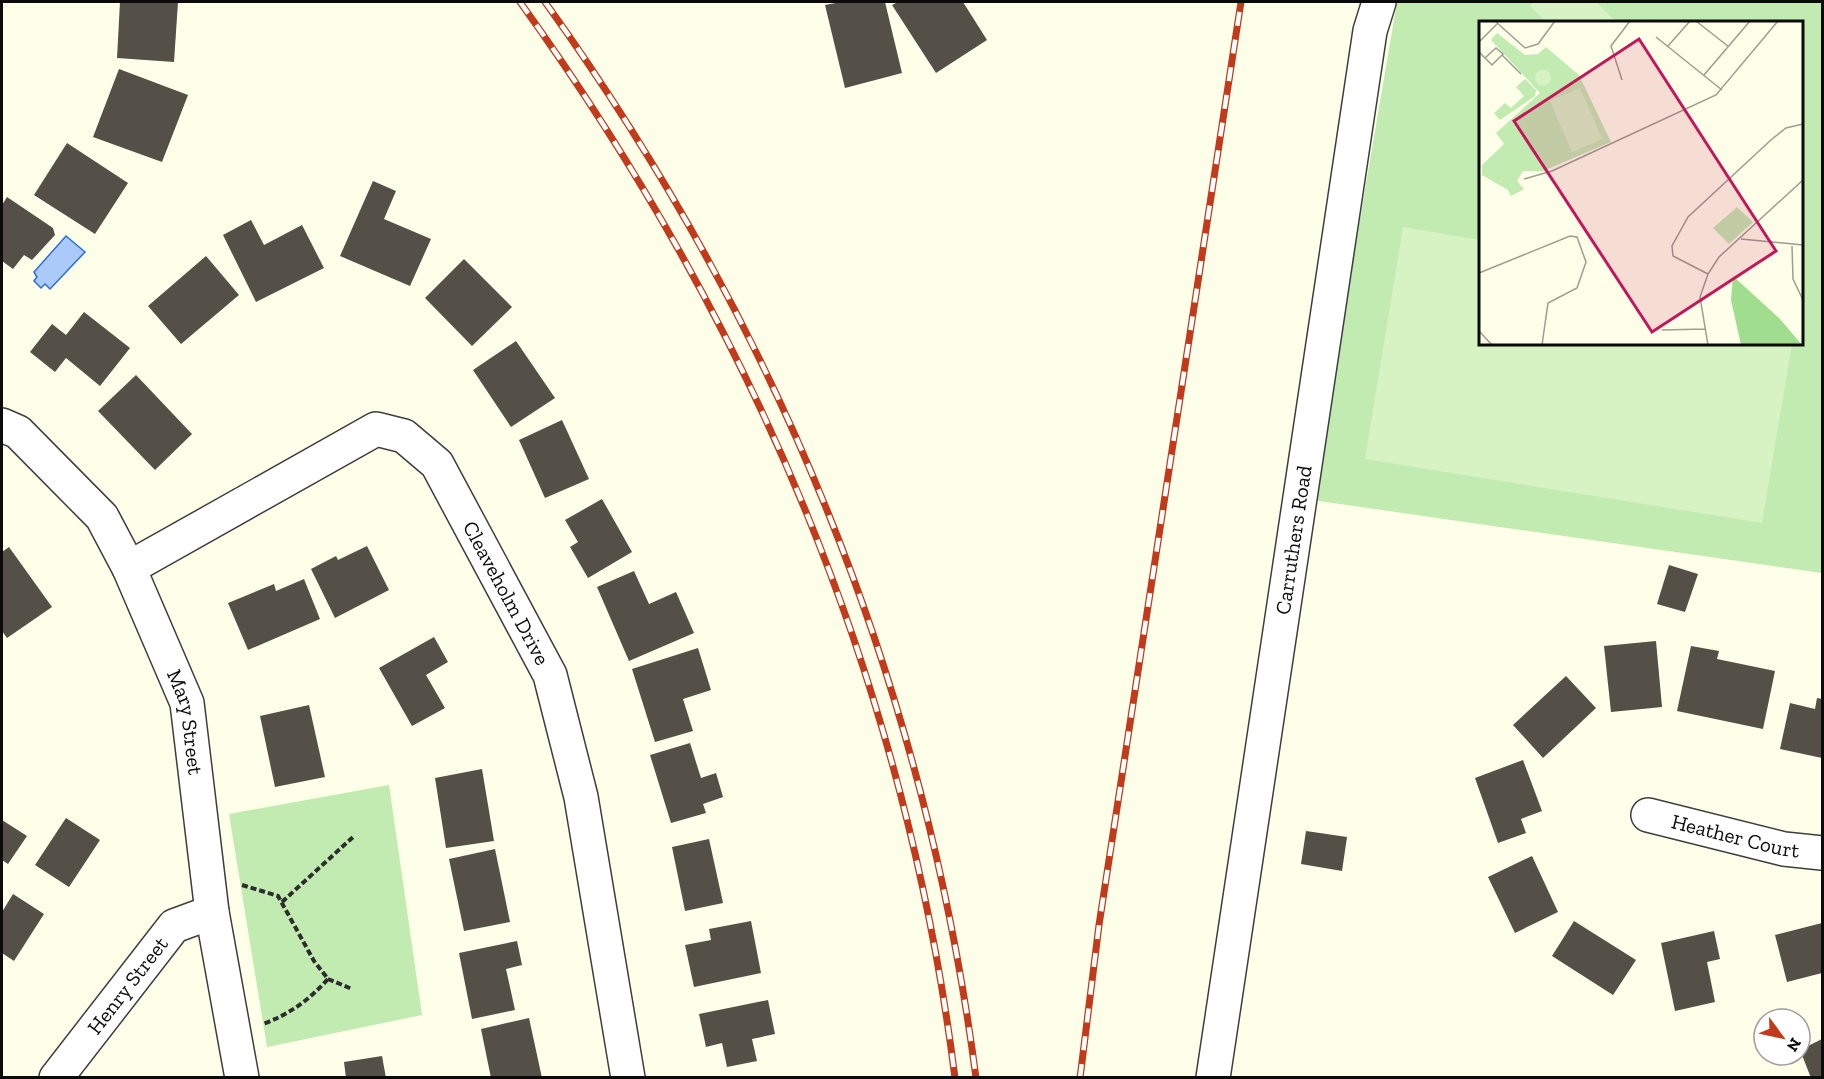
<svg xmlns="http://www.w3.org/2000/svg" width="1824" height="1079" font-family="'Zilla Slab',serif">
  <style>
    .green { fill: #c2ebb1; fill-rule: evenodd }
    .pitch { fill: #d7f2c3 }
    .water { fill: #aacafa; stroke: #2d6cd5; stroke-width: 1.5 }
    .building { fill: #544f47 }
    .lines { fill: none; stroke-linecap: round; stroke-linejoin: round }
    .street-casing { stroke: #3e3e3e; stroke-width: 36 }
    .path { stroke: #2d2d2d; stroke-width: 4; stroke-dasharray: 6 3; stroke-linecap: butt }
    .street { stroke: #fff; stroke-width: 33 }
    .rail-casing { stroke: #c23a1c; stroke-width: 7 }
    .rail { stroke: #fff; stroke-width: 4.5; stroke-dasharray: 14; stroke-linecap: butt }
    .labels { text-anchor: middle; stroke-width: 6; stroke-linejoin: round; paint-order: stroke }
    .street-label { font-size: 21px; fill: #0b0b0b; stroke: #fff }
    .inset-road { fill: none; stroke: #9d9d90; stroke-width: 1.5 }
    .view { fill: #c2185b; fill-opacity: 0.15; stroke: #c2185b; stroke-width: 3 }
    .inset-edge { fill: none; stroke: #0b0b0b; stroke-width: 3 }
  </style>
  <rect width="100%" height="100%" fill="#feffe9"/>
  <g class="green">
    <path d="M1397,2h425v571l-510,-73zM1480,22h322v322h-322z"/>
    <polygon points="389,785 422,1015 267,1047 229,814"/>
  </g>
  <g class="pitch">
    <polygon points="1534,2 1596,2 1616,22 1546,22 1530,6"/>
    <polygon points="1403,227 1480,240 1480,344 1792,344 1762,523 1365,459"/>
  </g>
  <polygon class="water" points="66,236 85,252 50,289 45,284 41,288 34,281 37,277 34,272"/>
  <g class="building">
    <polygon points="120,2 178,2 174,62 117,58"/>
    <polygon points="841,2 885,2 902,73 845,88 825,5"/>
    <polygon points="898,2 963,2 987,40 936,73 892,5"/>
    <polygon points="119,69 188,95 162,162 93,137"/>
    <polygon points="67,143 128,183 95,234 34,195"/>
    <polygon points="373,181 396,191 384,219 431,239 410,286 340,256"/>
    <polygon points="7,197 53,228 55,235 32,260 24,255 13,269 2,261 2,205"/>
    <polygon points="251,220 264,245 302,225 324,268 256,302 223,235"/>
    <polygon points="206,256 239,295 181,344 148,306"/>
    <polygon points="464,259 512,307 472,346 425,298"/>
    <polygon points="84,312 130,348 100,386 66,358 55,372 30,352 52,324 66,335"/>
    <polygon points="516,341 555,398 511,427 473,370"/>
    <polygon points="136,375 192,434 155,470 98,411"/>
    <polygon points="562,420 589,479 545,498 519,440"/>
    <polygon points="602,499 632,552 588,578 570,547 578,542 565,520"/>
    <polygon points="367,546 389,590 335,618 311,569 336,556 338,560"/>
    <polygon points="9,547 52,607 7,638 2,631 2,552"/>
    <polygon points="1669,565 1698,574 1685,612 1657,604"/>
    <polygon points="634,571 649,604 676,592 694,633 629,661 597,587"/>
    <polygon points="304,579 320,619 248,650 228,603 274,584 276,591"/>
    <polygon points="434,637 448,662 426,675 445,708 412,726 379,668"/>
    <polygon points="1656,641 1662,707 1611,712 1604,646"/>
    <polygon points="1691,646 1719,651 1717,659 1775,671 1763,729 1677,711"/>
    <polygon points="698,648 711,690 683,699 693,731 655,742 632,669"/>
    <polygon points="1566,676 1596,708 1543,758 1513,725"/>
    <polygon points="1817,698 1822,699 1822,758 1780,749 1790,703 1815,709"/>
    <polygon points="309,705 325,777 275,787 260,716"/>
    <polygon points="690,743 701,778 716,773 723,797 703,804 706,813 671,823 650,755"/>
    <polygon points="1523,760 1542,811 1521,819 1526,833 1498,843 1475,778"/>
    <polygon points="482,769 494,841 446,848 435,778"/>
    <polygon points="66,818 100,840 69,887 35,865"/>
    <polygon points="2,820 27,836 8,864 2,860"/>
    <polygon points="1306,831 1347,837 1342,871 1301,864"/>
    <polygon points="709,839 723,903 685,911 672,847"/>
    <polygon points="495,849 510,922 464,931 449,859"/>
    <polygon points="1532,856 1558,912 1515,933 1488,877"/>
    <polygon points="13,894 44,914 14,961 2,953 2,912"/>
    <polygon points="751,921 761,973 694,987 685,945 711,940 709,929"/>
    <polygon points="1574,921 1636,960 1613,995 1552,956"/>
    <polygon points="1822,923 1822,973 1787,982 1775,935"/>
    <polygon points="1714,931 1720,959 1707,962 1715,1002 1675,1011 1661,943"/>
    <polygon points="517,941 522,965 506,969 515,1010 472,1019 459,953"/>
    <polygon points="768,1000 775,1034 752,1039 757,1061 727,1067 722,1043 706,1047 699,1014"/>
    <polygon points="529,1018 542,1078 491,1078 481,1029"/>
    <polygon points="1822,1039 1822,1078 1811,1078 1800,1050"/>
    <polygon points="382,1056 386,1078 346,1078 344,1062"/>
  </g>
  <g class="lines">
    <g class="street-casing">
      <g id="street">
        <path id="s1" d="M2,425l16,7 84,85 27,51 58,135 25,209 30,166"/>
        <path id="s2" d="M129,568l247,-139 28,7 33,28 113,211 31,122 47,281"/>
        <path id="s3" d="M1648,815l136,34 38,4"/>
        <path id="s4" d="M56,1078l118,-152 38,-14"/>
        <path id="s5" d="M1213,1078l157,-1047 9,-29"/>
      </g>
    </g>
    <g class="path">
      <path d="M242,885l36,11 36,65 14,18c-19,21 -38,35 -65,45"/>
      <polyline points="282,902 353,837"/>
      <polyline points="328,979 352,989"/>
    </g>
    <use href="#street" class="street"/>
    <g class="rail-casing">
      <g id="rail">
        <path d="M520,2c233,324 385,678 435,1076"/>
        <path d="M545,2c231,321 380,682 431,1076"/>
        <polyline points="1080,1078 1099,925 1241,2"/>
      </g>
    </g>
    <use href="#rail" class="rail"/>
  </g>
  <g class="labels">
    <g class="street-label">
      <text dy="7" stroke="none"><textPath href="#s5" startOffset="544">Carruthers Road</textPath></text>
      <text dy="7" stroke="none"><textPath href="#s2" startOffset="502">Cleaveholm Drive</textPath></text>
      <text dy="7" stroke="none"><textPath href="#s1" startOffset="360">Mary Street</textPath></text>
      <text dy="7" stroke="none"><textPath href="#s3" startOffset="90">Heather Court</textPath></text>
      <text dy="7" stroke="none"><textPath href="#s4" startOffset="117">Henry Street</textPath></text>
    </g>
  </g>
  <g transform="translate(1479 21)">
    <rect width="324" height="324" fill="#feffe9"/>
    <path d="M18,12l28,22 13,-1 8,-7 33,28 32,67 -68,29h-20l-6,10 7,8 -13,7 -3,-6 -26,-15v-10l22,-21 -8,-11 44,-40 -49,-53zM46,58l11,11 -1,6 -35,24 -6,-7 11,-10 6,5 13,-12 -8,-9zM258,186l16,15 -24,22 -16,-16z" fill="#c2ebb1"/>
    <path d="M254,255l47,43 22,26h-61l-10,-45z" fill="#a1dd8f"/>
    <path d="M56 57a8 8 0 1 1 16 0a8 8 0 1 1-16 0ZM101,67l22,51 -30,13 -22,-51z" fill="#d7f2c3"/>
    <path class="inset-road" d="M16,0l30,27 13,-4 17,-23M217,0l33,26M177,16l66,53M0,21l18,-18M189,25l22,-25M0,31l13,13 11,-11 -7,-6 -11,10M23,34l19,19M225,54l46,-54M143,59l-11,-34 19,-25M45,158l28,-8 164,-76 62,-74M262,218l62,6M313,225l1,33 10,21M0,252l91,-37 7,1 9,25 -9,26 -29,15 -6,42M229,253l-35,-18 -1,-10 16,-29 84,-78 14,-11 17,-4M183,309l43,-1M0,310l13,14M229,324l-8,-48 8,-23 11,-17 84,-77"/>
    <path class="view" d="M160,18l137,212 -124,81 -138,-211z"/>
    <rect width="324" height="324" class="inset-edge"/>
  </g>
  <rect width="1824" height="1079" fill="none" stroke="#0b0b0b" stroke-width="6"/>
  <g transform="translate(1782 1037) rotate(123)"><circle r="28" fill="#ffffff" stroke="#9d9d9d" stroke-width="1.5"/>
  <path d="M0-4.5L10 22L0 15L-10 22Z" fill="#c23a1c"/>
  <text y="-9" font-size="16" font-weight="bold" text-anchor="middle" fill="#0b0b0b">N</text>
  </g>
</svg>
